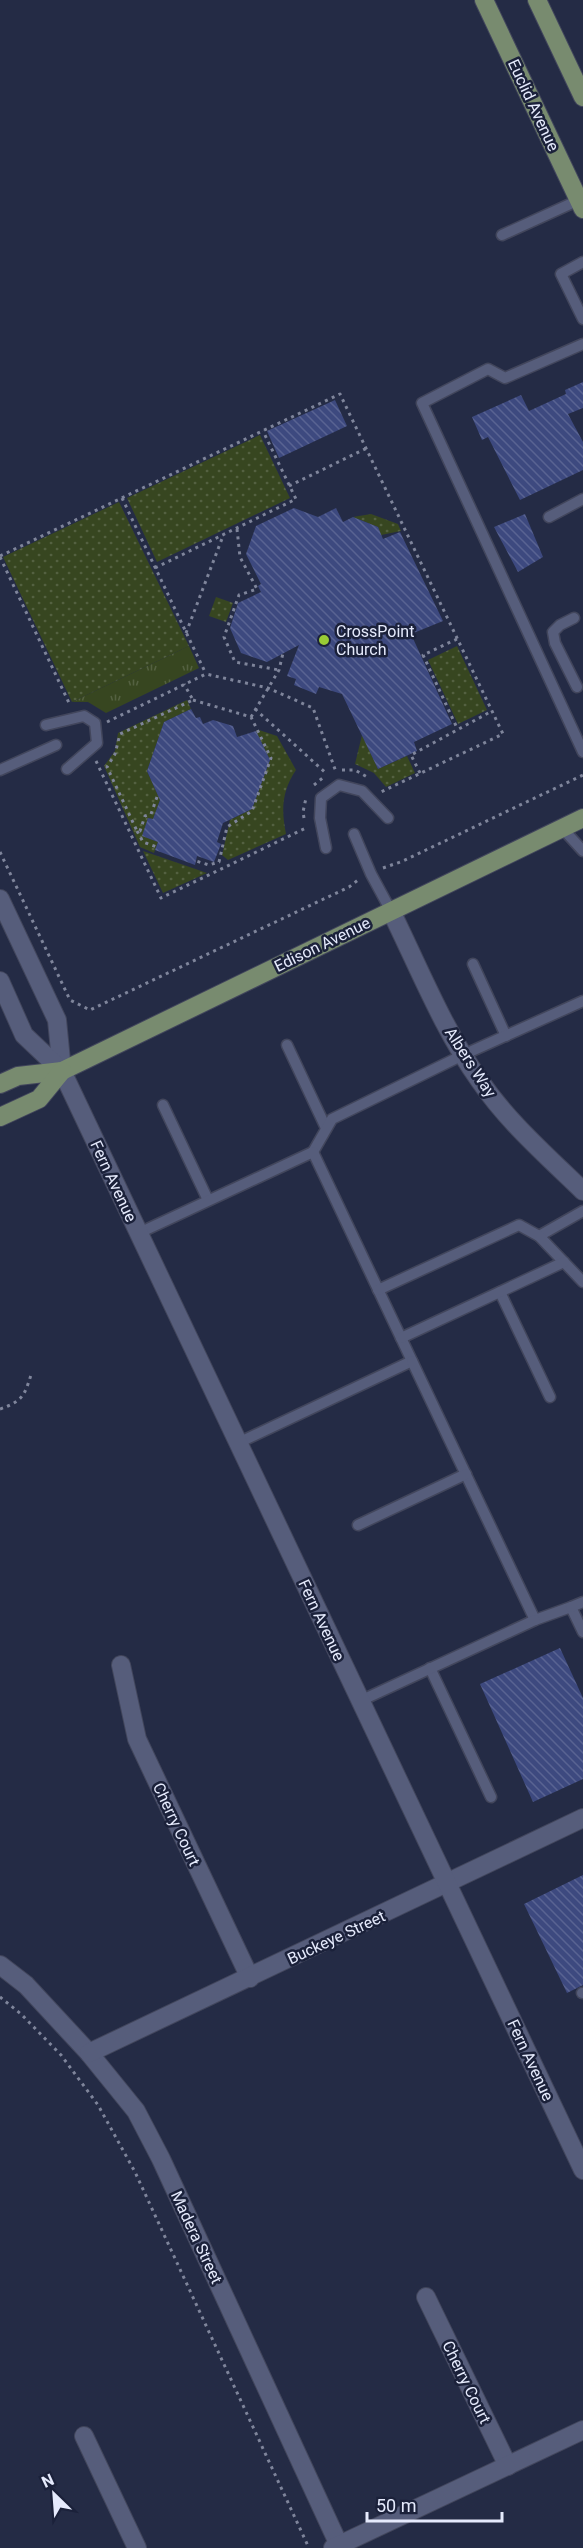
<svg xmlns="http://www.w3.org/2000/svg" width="583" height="2548" font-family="Roboto,sans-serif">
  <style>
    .grass { fill: url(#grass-tufts) }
    .park { fill: url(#park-dots) }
    .building { fill: url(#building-back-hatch) }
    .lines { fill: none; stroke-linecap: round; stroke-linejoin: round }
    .service-casing { stroke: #42465c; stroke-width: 13 }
    .minor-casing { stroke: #42465c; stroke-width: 20 }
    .tertiary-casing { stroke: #42465c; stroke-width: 20 }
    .primary-casing { stroke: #42465c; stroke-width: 20 }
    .path { stroke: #7f859b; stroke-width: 3; stroke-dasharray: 3 4.5; stroke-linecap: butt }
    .service { stroke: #565d7b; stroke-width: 10 }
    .minor { stroke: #565d7b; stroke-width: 18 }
    .tertiary { stroke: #565d7b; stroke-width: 18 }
    .primary { stroke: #788b6f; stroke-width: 18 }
    .poi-dot { fill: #99cb35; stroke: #1b213a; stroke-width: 2 }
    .labels { text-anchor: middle; stroke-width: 5; stroke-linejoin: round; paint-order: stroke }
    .street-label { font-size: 16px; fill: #e5eafc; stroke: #1b213a }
    .poi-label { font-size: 16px; fill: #e5eafc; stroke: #1b213a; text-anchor: start }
  </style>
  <defs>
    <pattern id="grass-tufts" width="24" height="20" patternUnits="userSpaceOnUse" patternTransform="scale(1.5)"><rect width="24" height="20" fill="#374620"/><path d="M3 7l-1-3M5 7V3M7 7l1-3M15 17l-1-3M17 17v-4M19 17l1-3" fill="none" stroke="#546141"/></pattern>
    <pattern id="park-dots" width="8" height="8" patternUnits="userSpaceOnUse" patternTransform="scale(1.5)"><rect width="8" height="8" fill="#374620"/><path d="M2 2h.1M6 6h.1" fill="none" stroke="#546141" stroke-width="1.8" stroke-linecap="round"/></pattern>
    <pattern id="building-back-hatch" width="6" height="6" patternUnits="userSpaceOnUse" patternTransform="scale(1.5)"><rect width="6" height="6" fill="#3d497f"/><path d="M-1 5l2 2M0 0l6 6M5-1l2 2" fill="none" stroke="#596392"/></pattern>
  </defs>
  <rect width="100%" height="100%" fill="#242b45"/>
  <polygon class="grass" points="189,646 199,668 106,713 88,702 72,702"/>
  <g class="park">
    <polygon points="260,435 290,498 157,562 127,498"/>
    <polygon points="119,502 189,646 72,702 3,557"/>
    <polygon points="371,514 398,524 401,531 381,535 378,527 353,517"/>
    <polygon points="216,597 233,603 226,622 209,616"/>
    <polygon points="457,646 487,710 458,724 428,660"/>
    <polygon points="187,700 191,709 164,722 147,771 160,800 153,819 148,818 143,836 158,842 154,853 140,847 104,766 115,751 118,733"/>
    <path d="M259,730l18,6 19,34c-14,21 -15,39 -10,64l-58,26 -6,-5 8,-35 22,-11 18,-49 -14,-29z"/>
    <polygon points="362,735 378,769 407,756 415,773 386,787 374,773 355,764"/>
    <polygon points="143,851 207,873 163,893"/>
  </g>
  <g class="building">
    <polygon points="583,382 583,408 568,414 583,442 583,470 520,500 488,437 482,440 472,417 521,395 529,411 566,394 565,390"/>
    <polygon points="335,400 347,426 279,458 267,431"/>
    <polygon points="294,508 318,517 336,508 343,522 353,517 378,527 383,539 400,532 443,621 411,634 452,724 414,742 417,751 378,769 342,694 319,687 316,694 294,685 296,679 287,676 299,645 267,662 241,653 230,628 238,603 261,592 258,586 261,584 246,554 256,526"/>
    <polygon points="525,514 543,557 518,572 494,527"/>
    <polygon points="191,709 196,718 200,717 203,724 213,720 233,726 237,737 256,731 270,760 252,809 223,823 217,842 221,844 214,862 197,856 195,865 155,850 158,842 142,836 148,818 153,819 160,800 147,771 164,722"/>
    <polygon points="560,1648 583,1698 583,1779 533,1802 480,1684"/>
    <polygon points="583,1875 583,1985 567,1993 524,1904"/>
  </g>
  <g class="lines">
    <g class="service-casing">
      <g id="service">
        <polyline points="502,235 579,200"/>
        <polyline points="583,262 561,274 583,319"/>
        <polyline points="583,344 505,378 488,369 422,403 583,752"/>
        <polyline points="549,517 583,499"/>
        <polyline points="574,618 560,625 553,632 555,643 577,687"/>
        <polyline points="46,725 84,716 95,723 97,743 67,769"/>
        <polyline points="0,770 56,745"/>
        <polyline points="562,828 583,851"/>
        <polyline points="354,834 371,874 391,911"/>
        <polyline points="326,848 320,818 321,798 339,785 362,791 388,818"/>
        <polyline points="473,964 506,1036"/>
        <polyline points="287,1045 326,1128"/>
        <polyline points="163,1105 208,1200"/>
        <polyline points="313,1152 332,1119 463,1055 583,1001"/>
        <polyline points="139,1233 313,1152 412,1361 238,1443"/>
        <polyline points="539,1236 583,1211"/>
        <polyline points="378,1290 519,1225 539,1236 583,1282"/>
        <polyline points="500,1292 550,1397"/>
        <polyline points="401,1338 564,1262"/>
        <polyline points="412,1361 535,1620 571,1607 583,1632"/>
        <polyline points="358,1525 466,1474"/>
        <polyline points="571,1607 583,1602"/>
        <polyline points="430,1668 491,1797"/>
        <polyline points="360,1701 535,1620"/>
        <polyline points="582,1993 583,1993"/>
      </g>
    </g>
    <g class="minor-casing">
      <g id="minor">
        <path d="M391,911c28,57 52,118 89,170 28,41 67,75 103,110"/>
        <polyline points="121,1665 137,1739 250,1978"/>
        <polyline points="0,1965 26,1985 89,2053 136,2111 161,2159 339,2545"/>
        <polyline points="89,2053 583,1818"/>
        <polyline points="426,2297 508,2466"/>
        <polyline points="84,2436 137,2548"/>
        <polyline points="333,2548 583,2430"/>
      </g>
    </g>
    <g class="tertiary-casing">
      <g id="tertiary">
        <polyline points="0,899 57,1020 62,1071 583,2170"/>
        <polyline points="0,981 24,1035 62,1071"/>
      </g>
    </g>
    <g class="primary-casing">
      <g id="primary">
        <polyline points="484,0 583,209"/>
        <polyline points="537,0 583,97"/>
        <polyline points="0,1084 18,1076 62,1071 583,818"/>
        <polyline points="0,1117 39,1099 62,1071"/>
      </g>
    </g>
    <g class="path">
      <polyline points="289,486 367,448"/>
      <polyline points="122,498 206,674"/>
      <polyline points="237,529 240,557 257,589 239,595 224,637 235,662 279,670"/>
      <polyline points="0,556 340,394 503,734 381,792"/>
      <polyline points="0,557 70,705"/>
      <polyline points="155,568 296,499 263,431"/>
      <polyline points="186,633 223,536"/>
      <polyline points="457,639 423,655 457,728"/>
      <polyline points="193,700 251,717 271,758 252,811 227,827 219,862 209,865 196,861"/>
      <polyline points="255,709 327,774"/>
      <polyline points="251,717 279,670 283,653"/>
      <polyline points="107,722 206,674 268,688 313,708 336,772"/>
      <polyline points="96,761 161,898 308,827"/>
      <polyline points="342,770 355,770 369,778"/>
      <polyline points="420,773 411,755 492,711"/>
      <polyline points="314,785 325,776"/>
      <polyline points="157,797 151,814 145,816 140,831 137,831 107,767 115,754 120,734 193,700 184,684"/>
      <polyline points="304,818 303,812 306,798"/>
      <polyline points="137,831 143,842 157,847"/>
      <polyline points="0,852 70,1000 90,1010 349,887 358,880"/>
      <polyline points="383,868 403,861 583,775"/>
      <path d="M0,1409c22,-8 24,-12 31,-34"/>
      <polyline points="0,1997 21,2014 61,2055 98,2105 135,2172 309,2548"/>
    </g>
    <use href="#service" class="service"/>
    <use href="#minor" class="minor"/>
    <use href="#tertiary" class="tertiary"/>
    <use href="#primary" class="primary"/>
  </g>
  <circle class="poi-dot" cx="324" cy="640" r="6"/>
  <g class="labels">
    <g class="street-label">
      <text transform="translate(534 105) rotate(65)" y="6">Euclid Avenue</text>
      <text transform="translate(322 944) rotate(-26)" y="6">Edison Avenue</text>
      <text transform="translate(471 1062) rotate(57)" y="6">Albers Way</text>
      <text transform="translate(114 1181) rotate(65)" y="6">Fern Avenue</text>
      <text transform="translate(322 1620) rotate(65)" y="6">Fern Avenue</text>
      <text transform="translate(177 1824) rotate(65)" y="6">Cherry Court</text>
      <text transform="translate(336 1937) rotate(-25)" y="6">Buckeye Street</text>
      <text transform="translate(531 2060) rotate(65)" y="6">Fern Avenue</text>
      <text transform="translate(197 2237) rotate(65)" y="6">Madera Street</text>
      <text transform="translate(467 2382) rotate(64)" y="6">Cherry Court</text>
    </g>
    <g class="poi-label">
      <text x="336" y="637">CrossPoint<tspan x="336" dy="18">Church</tspan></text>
    </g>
  </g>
  <g transform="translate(54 2494) rotate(335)" stroke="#1b213a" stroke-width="4.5" paint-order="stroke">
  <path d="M0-4.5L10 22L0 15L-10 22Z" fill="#e5eafc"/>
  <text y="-9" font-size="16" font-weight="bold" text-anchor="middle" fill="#e5eafc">N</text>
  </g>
  <path d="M367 2512v9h135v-9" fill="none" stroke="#e5eafc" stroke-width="3"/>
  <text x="376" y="2512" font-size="18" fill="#e5eafc" stroke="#1b213a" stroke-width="4.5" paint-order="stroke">50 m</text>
</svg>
